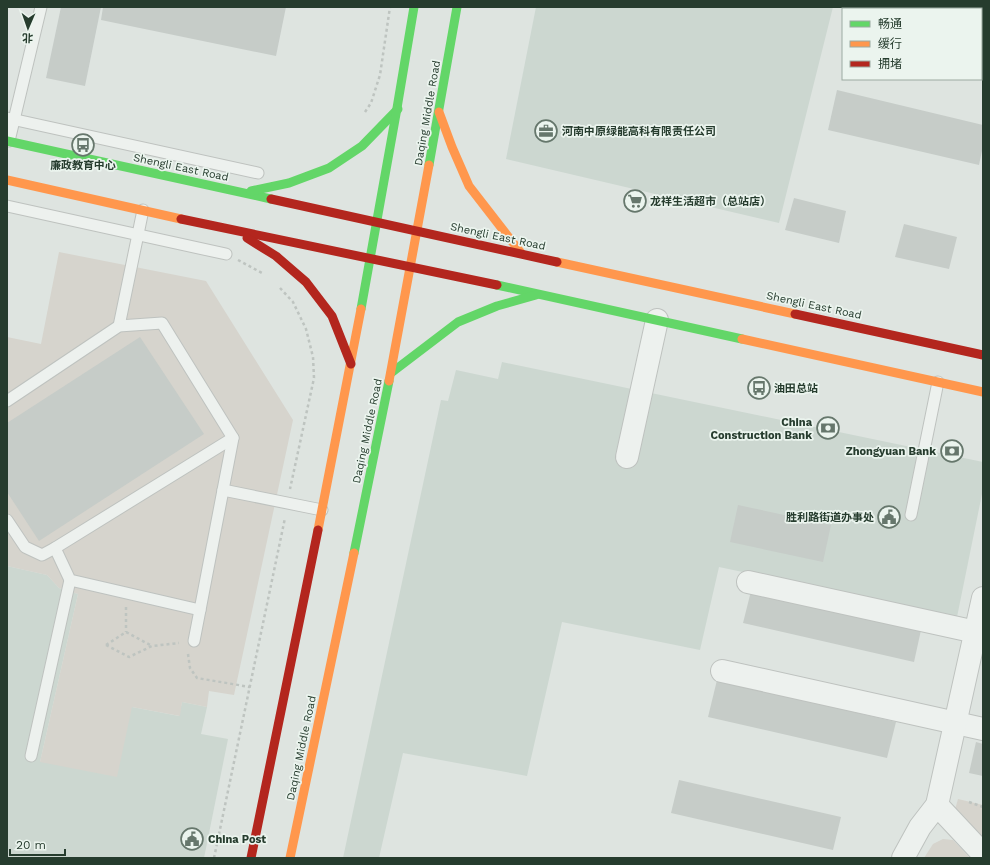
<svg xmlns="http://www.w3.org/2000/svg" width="990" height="865" font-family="'Work Sans','Noto Sans SC',sans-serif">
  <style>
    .built { fill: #ccd7d0 }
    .green { fill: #d6d4cd }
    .building { fill: #c6ccc8 }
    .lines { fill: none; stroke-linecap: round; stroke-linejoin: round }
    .lane-casing { stroke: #bec2bf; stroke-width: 13 }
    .street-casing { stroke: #bec2bf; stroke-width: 24 }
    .path { stroke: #bec4c0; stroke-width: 2.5; stroke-dasharray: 3 3; stroke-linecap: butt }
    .lane { stroke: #edf1ee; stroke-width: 11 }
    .street { stroke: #edf1ee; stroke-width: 22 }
    .fast { stroke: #63d668; stroke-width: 9 }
    .slow { stroke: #ff974d; stroke-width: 9 }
    .jam { stroke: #b3261e; stroke-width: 9 }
    .labels { text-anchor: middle; stroke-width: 3.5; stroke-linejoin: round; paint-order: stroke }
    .street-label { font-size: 11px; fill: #263c2e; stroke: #ebf4ee }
    .poi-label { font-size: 11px; font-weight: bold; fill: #263c2e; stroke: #ebf4ee; text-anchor: start }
  </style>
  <rect width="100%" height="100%" fill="#dee4e0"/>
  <g class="built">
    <polygon points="536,7 833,7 779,223 506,159"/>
    <polygon points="502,362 983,462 983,489 957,617 719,567 700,650 562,622 527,776 403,753 379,858 343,858 441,400 448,401 456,370 498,379"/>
    <polygon points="7,566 47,575 59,588 78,594 40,762 132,707 179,716 182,702 207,707 201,734 228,739 204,858 7,858"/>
  </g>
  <g class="green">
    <polygon points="59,252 206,281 293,420 234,695 209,691 207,707 182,702 180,716 132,707 117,777 40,762 78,594 59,588 47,575 7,566 7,337 41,344"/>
    <polygon points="958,799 983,805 983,844 954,813"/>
    <polygon points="943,839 953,840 970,858 924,858 933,844"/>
  </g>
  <g class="building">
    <polygon points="61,7 101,7 85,86 46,78"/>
    <polygon points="103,7 286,7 276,56 101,20"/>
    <polygon points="837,90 983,125 983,146 979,165 828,130"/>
    <polygon points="794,198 846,211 839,243 785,230"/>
    <polygon points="904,224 957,237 949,269 895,257"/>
    <polygon points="140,337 204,434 39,541 7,492 7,423"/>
    <polygon points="738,505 831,525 823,562 730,542"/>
    <polygon points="751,591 921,630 914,662 743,623"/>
    <polygon points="717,680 896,722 887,758 708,717"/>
    <polygon points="976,742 983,744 983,776 969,773"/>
    <polygon points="679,780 841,817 833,850 671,813"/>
  </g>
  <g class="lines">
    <g class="lane-casing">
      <g id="lane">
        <polyline points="7,118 258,173"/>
        <polyline points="9,141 41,7"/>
        <polyline points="7,206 226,254"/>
        <polyline points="119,326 143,210"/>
        <polyline points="7,401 119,326 162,323 233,438 200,610 70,580 55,548"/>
        <polyline points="223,490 322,510"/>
        <polyline points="911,515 938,382"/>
        <polyline points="7,520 25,547 42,555 55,548 233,438"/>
        <polyline points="194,641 200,610"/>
        <polyline points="31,756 70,580"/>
      </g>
    </g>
    <g class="street-casing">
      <g id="street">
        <polyline points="627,457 657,320"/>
        <polyline points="748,582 976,632"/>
        <polyline points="722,671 983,729"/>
        <polyline points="937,805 983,854"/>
        <polyline points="903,858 920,827 937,805 983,598"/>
      </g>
    </g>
    <g class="path">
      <polyline points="365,112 371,103 380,75 390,7"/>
      <polyline points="238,260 262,273"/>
      <polyline points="280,288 293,302 306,329 313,357 314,378 290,489"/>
      <polyline points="126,607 126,632"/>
      <polyline points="106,645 129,657 152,646 179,643"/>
      <polyline points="106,645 126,632 152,646"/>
      <polyline points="188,654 190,668 197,678 250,687"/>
      <polyline points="969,802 983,807"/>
      <polyline points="214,858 285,518"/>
    </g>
    <use href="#lane" class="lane"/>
    <use href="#street" class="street"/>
    <g class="fast">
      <polyline points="7,141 271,199"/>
      <polyline points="429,165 457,7"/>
      <polyline points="251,191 289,183 329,168 362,146 398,109"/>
      <polyline points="497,285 742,339"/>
      <polyline points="361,309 396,114 414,7"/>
      <polyline points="391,373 458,322 497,306 536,295"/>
      <polyline points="354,553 389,381"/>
    </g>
    <g class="slow">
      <polyline points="439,112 452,147 469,186 521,253"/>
      <polyline points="7,180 181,219"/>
      <polyline points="557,262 795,314"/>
      <polyline points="742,339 983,392"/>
      <polyline points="389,381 429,165"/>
      <polyline points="318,530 361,309"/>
      <polyline points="290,858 354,553"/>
    </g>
    <g class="jam">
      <polyline points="271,199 557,262"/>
      <polyline points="181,219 497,285"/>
      <polyline points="247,238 276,256 306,282 332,316 351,364"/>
      <polyline points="795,314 983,355"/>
      <polyline points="251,858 318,530"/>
    </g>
  </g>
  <defs>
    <g id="office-ring" transform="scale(1.15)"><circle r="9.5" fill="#ebf4ee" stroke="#66776c" stroke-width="1.5"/><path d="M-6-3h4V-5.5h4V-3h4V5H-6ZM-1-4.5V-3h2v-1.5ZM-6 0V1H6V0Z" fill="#66776c"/></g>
    <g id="bus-ring" transform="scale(1.15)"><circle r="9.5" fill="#ebf4ee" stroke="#66776c" stroke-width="1.5"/><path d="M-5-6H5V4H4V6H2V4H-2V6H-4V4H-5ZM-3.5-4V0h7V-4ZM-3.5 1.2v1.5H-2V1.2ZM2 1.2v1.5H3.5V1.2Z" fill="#66776c"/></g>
    <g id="supermarket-ring" transform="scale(1.15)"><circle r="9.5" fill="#ebf4ee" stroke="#66776c" stroke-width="1.5"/><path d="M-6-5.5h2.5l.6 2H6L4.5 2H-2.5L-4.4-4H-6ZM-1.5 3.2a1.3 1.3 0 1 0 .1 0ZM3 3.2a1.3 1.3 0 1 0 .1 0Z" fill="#66776c"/></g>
    <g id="bank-ring" transform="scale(1.15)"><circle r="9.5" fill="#ebf4ee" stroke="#66776c" stroke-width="1.5"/><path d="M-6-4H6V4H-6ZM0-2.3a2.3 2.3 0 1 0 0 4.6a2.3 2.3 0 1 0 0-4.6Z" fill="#66776c"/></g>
    <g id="civic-ring" transform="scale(1.15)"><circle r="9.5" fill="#ebf4ee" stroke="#66776c" stroke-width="1.5"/><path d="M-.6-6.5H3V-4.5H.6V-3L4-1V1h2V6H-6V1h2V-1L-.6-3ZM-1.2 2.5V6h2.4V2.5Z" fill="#66776c"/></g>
  </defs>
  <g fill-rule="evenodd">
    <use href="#office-ring" x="546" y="131"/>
    <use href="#bus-ring" x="83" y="145"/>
    <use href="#supermarket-ring" x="635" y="201"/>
    <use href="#bus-ring" x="759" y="388"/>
    <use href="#bank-ring" x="828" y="428"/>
    <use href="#bank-ring" x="952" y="451"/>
    <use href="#civic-ring" x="889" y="517"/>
    <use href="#civic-ring" x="192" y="839"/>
  </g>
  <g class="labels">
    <g class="street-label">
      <text transform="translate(427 113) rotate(-80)" y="4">Daqing Middle Road</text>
      <text transform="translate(181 167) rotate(12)" y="4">Shengli East Road</text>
      <text transform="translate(498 236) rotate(12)" y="4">Shengli East Road</text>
      <text transform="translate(814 305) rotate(12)" y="4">Shengli East Road</text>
      <text transform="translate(367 431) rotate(-78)" y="4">Daqing Middle Road</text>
      <text transform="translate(301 748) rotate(-78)" y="4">Daqing Middle Road</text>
    </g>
    <g class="poi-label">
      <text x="562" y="135">河南中原绿能高科有限责任公司</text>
      <text x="83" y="169" text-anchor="middle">廉政教育中心</text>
      <text x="650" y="205">龙祥生活超市（总站店）</text>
      <text x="774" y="392">油田总站</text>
      <text x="812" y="426" text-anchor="end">China<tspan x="812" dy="13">Construction Bank</tspan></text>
      <text x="936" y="455" text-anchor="end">Zhongyuan Bank</text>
      <text x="874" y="521" text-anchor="end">胜利路街道办事处</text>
      <text x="208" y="843">China Post</text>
    </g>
  </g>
  <rect width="990" height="865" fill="none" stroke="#263c2e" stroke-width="16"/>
  <rect x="842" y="8" width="140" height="72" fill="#ebf4ee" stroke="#9caaa1"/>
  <rect x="850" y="21" width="20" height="6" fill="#63d668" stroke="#9caaa1"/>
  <text x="878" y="28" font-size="12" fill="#263c2e">畅通</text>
  <rect x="850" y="41" width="20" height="6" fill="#ff974d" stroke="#9caaa1"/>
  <text x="878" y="48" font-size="12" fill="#263c2e">缓行</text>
  <rect x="850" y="61" width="20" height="6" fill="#b3261e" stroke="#9caaa1"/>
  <text x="878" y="68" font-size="12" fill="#263c2e">拥堵</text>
  <g transform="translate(28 28) rotate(182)" stroke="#ebf4ee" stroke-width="3" paint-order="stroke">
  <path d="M0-3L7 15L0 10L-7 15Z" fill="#263c2e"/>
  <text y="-6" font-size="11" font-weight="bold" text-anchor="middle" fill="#263c2e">北</text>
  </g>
  <path d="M10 849v6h55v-6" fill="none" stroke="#263c2e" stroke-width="2"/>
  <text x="16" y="849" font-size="12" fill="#263c2e" stroke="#ebf4ee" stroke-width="3" paint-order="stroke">20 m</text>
</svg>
